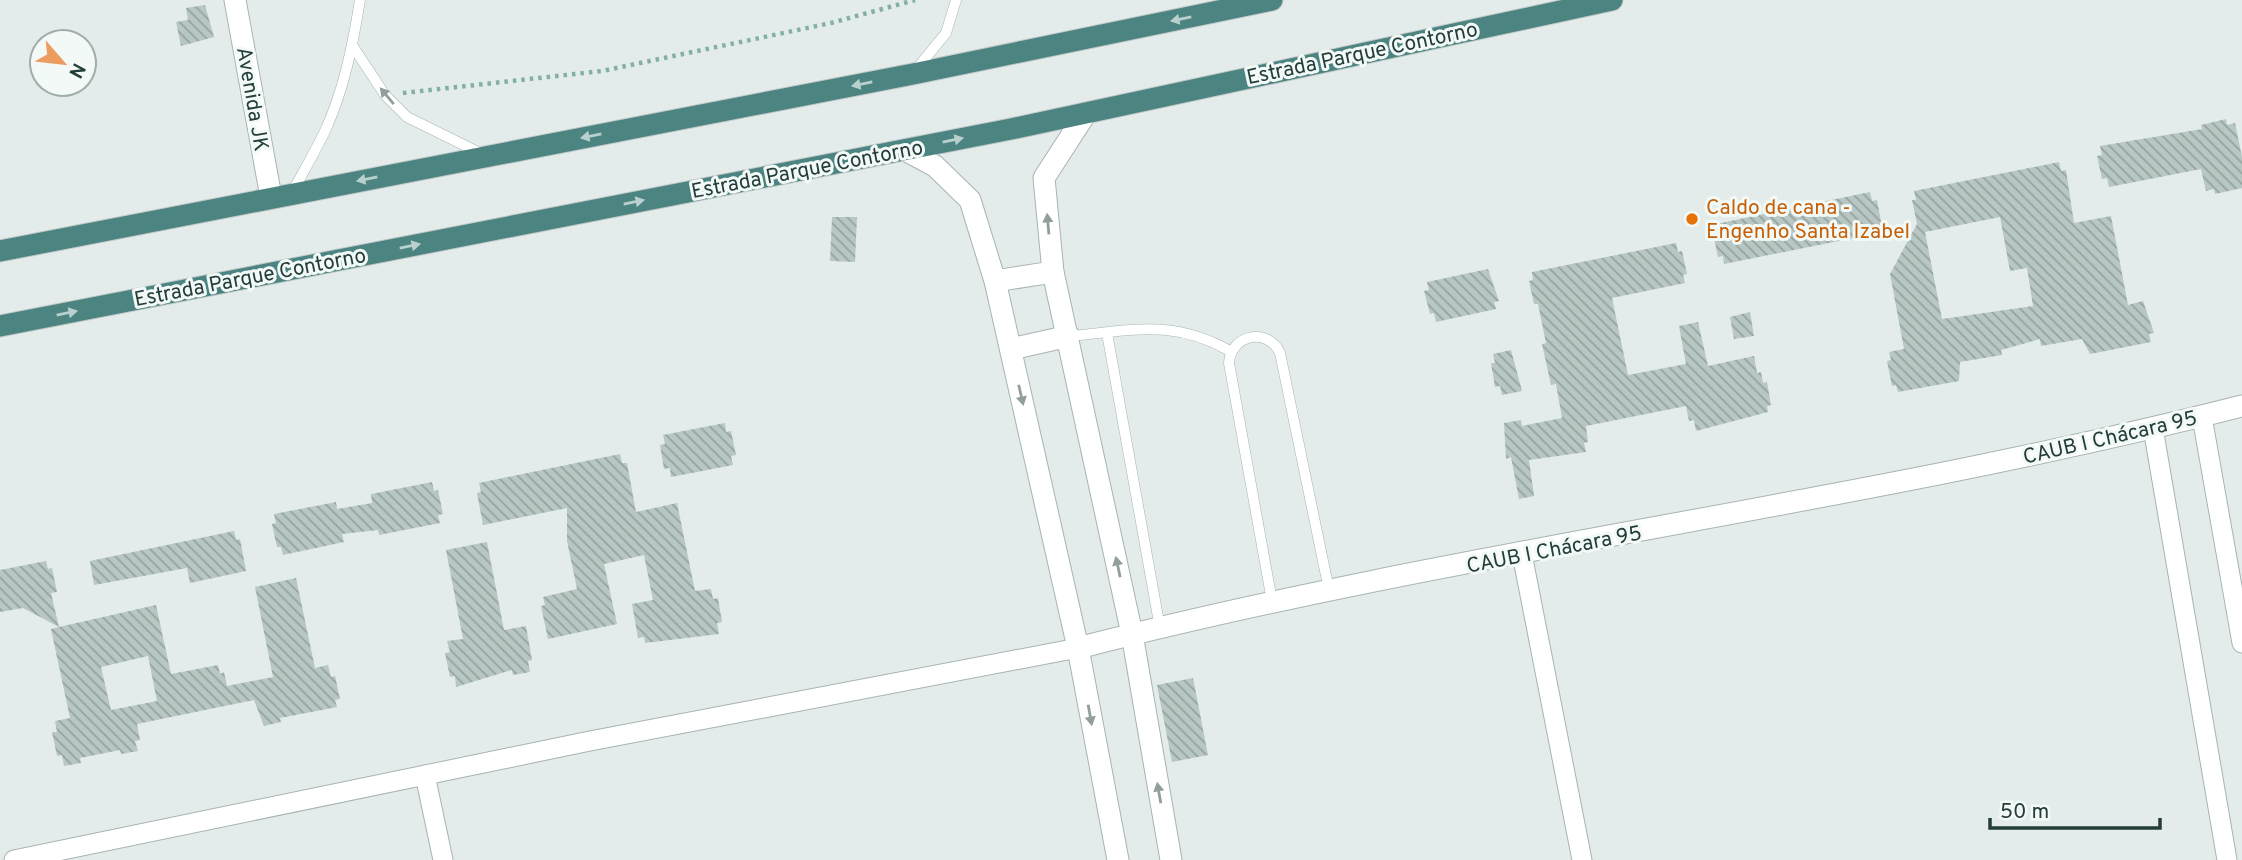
<svg xmlns="http://www.w3.org/2000/svg" width="2242" height="860" font-family="Overpass,sans-serif">
  <style>
    .building { fill: url(#building-back-hatch); fill-rule: evenodd }
    .lines { fill: none; stroke-linecap: round; stroke-linejoin: round }
    .service-casing { stroke: #a6b4b2; stroke-width: 11 }
    .minor-casing { stroke: #a6b4b2; stroke-width: 21 }
    .tertiary-casing { stroke: #a6b4b2; stroke-width: 23 }
    .trunk-casing { stroke: #c1c9c8; stroke-width: 23 }
    .path { stroke: #84afa9; stroke-width: 4.5; stroke-dasharray: 3.5 5; stroke-linecap: butt }
    .service { stroke: #fff; stroke-width: 10 }
    .minor { stroke: #fff; stroke-width: 19 }
    .tertiary { stroke: #fff; stroke-width: 21 }
    .trunk { stroke: #4c8481; stroke-width: 21 }
    .oneway { fill: #b9d0ce }
    .oneway2 { fill: #919e9c }
    .food-dot { fill: #e8710a; stroke: #f3f9f7; stroke-width: 2.5 }
    .labels { text-anchor: middle; stroke-width: 6; stroke-linejoin: round; paint-order: stroke }
    .street-label { font-size: 21px; fill: #233d3a; stroke: #f3f9f7 }
    .food-label { font-size: 21px; fill: #c56008; stroke: #f3f9f7; text-anchor: start }
  </style>
  <defs>
    <pattern id="building-back-hatch" width="6" height="6" patternUnits="userSpaceOnUse" patternTransform="scale(1.75)"><rect width="6" height="6" fill="#b8c7c3"/><path d="M-1 5l2 2M0 0l6 6M5-1l2 2" fill="none" stroke="#95a39f"/></pattern>
  </defs>
  <rect width="100%" height="100%" fill="#e3ecea"/>
  <g class="building">
    <polygon points="205,5 214,37 181,46 176,22 188,20 186,8"/>
    <polygon points="2226,119 2227,125 2235,123 2242,157 2242,188 2215,194 2214,189 2206,191 2201,169 2109,187 2107,178 2102,179 2097,156 2102,155 2100,146 2202,129 2201,125"/>
    <path d="M2059,162l2,9 5,-1 8,53 37,-7 17,89 15,-4 11,32 -5,1 2,8 -61,12 -8,-15 -41,7 -1,-7 -39,11 1,5 -42,7 -1,19 -61,11 -2,-7 -4,1 -5,-25 4,-1 -2,-8 15,-3 -14,-75 27,-50 -5,-24h4l-2,-9zM2000,217l10,54 17,-3 6,38 -91,13 -17,-87z"/>
    <polygon points="1870,192 1872,201 1877,200 1883,232 1724,264 1723,256 1718,257 1713,233 1718,232 1716,224"/>
    <polygon points="832,217 857,217 855,262 830,261"/>
    <polygon points="1676,243 1678,252 1682,251 1687,274 1683,275 1685,283 1612,298 1628,375 1686,364 1679,326 1698,322 1708,366 1754,356 1757,373 1761,372 1763,383 1767,382 1771,405 1767,406 1768,412 1696,431 1694,420 1689,421 1686,406 1586,426 1588,442 1584,443 1586,452 1529,460 1534,496 1519,499 1511,457 1506,459 1504,423 1521,420 1522,426 1562,418 1556,384 1551,385 1542,344 1546,343 1538,304 1534,304 1529,281 1533,280 1532,272"/>
    <polygon points="1488,269 1499,301 1494,302 1496,309 1436,322 1434,313 1430,314 1424,291 1429,290 1427,282"/>
    <polygon points="1750,312 1754,336 1734,339 1730,317"/>
    <polygon points="1511,350 1522,391 1502,395 1500,386 1495,387 1491,363 1495,363 1493,354"/>
    <polygon points="725,423 726,432 731,431 736,455 731,456 733,465 671,477 670,468 664,469 660,445 665,444 663,435"/>
    <polygon points="620,454 622,463 627,463 636,512 677,503 695,591 711,589 713,599 718,598 722,622 717,623 719,634 645,643 644,637 638,638 632,604 653,600 644,555 604,564 617,624 548,639 541,606 545,605 543,597 577,589 567,541 567,508 483,525 477,493 481,492 479,483"/>
    <polygon points="432,482 434,491 438,490 443,514 438,515 440,523 379,535 378,530 342,534 344,542 283,555 281,547 277,547 272,524 276,523 274,514 336,502 337,509 372,503 371,494"/>
    <polygon points="234,531 236,540 240,539 246,571 190,583 187,568 94,585 90,561"/>
    <polygon points="487,542 504,630 526,626 532,660 528,661 530,672 513,675 512,670 456,687 455,676 450,677 445,653 450,652 447,641 463,639 446,550"/>
    <path d="M46,561l2,8 4,-1 5,24 -6,1 8,34 97,-22 15,69 47,-9 2,9 4,-2 3,14 46,-9 -18,-90 41,-9 19,90 13,-3 3,12 4,-1 5,23 -5,1 2,7 -57,11 1,4 -17,4 -10,-26 -117,24 3,16 -5,1 3,10 -17,3 -1,-4 -40,8 1,5 -17,3 -2,-11 -5,1 -5,-24h5l-2,-11 15,-3 -19,-89 8,-2 -36,-19 -23,4v-42zM148,656l9,45 -46,9 -10,-43z"/>
    <polygon points="1193,678 1208,755 1172,762 1157,685"/>
  </g>
  <g class="lines">
    <g class="service-casing">
      <g id="service">
        <polyline points="352,45 385,95 407,117 482,154"/>
        <polyline points="915,71 946,33 956,0"/>
        <path d="M292,193c11,-21 23,-41 33,-62 19,-41 28,-87 35,-131"/>
        <polyline points="1107,333 1160,628"/>
        <path d="M1069,336c62,-5 103,-18 161,15"/>
        <path d="M1272,601l-43,-238c2,-29 39,-36 51,-10l49,237"/>
      </g>
    </g>
    <g class="minor-casing">
      <g id="minor">
        <polyline points="2202,417 2242,643"/>
        <polyline points="2153,428 2227,860"/>
        <polyline points="1522,554 1582,860"/>
        <polyline points="425,775 443,860"/>
        <polyline points="14,860 590,741 1078,648"/>
      </g>
    </g>
    <g class="tertiary-casing">
      <g id="tertiary">
        <polyline points="235,0 271,197"/>
        <polyline points="1086,113 1044,178 1053,272 1132,634 1171,860"/>
        <polyline points="905,150 935,166 970,200 995,281 1078,648 1118,860"/>
        <polyline points="995,281 1053,272"/>
        <polyline points="1011,349 1069,336"/>
        <path d="M1078,648c384,-99 780,-144 1164,-242"/>
      </g>
    </g>
    <g class="trunk-casing">
      <g id="trunk">
        <polyline points="0,251 913,74 1272,0"/>
        <polyline points="0,326 1011,129 1612,0"/>
      </g>
    </g>
    <polyline class="path" points="403,93 602,71 831,23 915,0"/>
    <use href="#service" class="service"/>
    <use href="#minor" class="minor"/>
    <use href="#tertiary" class="tertiary"/>
    <use href="#trunk" class="trunk"/>
  </g>
  <defs><path id="oneway-solid" d="M-6-.8H1V-3.2L6.5 0L1 3.2V.8H-6Z" transform="scale(1.75)"/></defs>
  <g class="oneway">
    <use href="#oneway-solid" transform="translate(1181 19) rotate(168)"/>
    <use href="#oneway-solid" transform="translate(862 84) rotate(169)"/>
    <use href="#oneway-solid" transform="translate(591 136) rotate(169)"/>
    <use href="#oneway-solid" transform="translate(953 140) rotate(-11)"/>
    <use href="#oneway-solid" transform="translate(367 179) rotate(169)"/>
    <use href="#oneway-solid" transform="translate(634 202) rotate(-11)"/>
    <use href="#oneway-solid" transform="translate(410 246) rotate(-11)"/>
    <use href="#oneway-solid" transform="translate(67 313) rotate(-11)"/>
  </g>
  <g class="oneway2">
    <use href="#oneway-solid" transform="translate(387 96) rotate(-130)"/>
    <use href="#oneway-solid" transform="translate(1048 224) rotate(-95)"/>
    <use href="#oneway-solid" transform="translate(1021 395) rotate(77)"/>
    <use href="#oneway-solid" transform="translate(1118 567) rotate(-102)"/>
    <use href="#oneway-solid" transform="translate(1090 715) rotate(80)"/>
    <use href="#oneway-solid" transform="translate(1159 793) rotate(-100)"/>
  </g>
  <circle class="food-dot" cx="1692" cy="219" r="7"/>
  <g class="labels">
    <g class="street-label">
      <text transform="translate(1362 53) rotate(-12)" y="7">Estrada Parque Contorno</text>
      <text transform="translate(253 99) rotate(80)" y="7">Avenida JK</text>
      <text transform="translate(807 169) rotate(-11)" y="7">Estrada Parque Contorno</text>
      <text transform="translate(250 277) rotate(-11)" y="7">Estrada Parque Contorno</text>
      <text transform="translate(2110 437) rotate(-13)" y="7">CAUB I Chácara 95</text>
      <text transform="translate(1554 549) rotate(-11)" y="7">CAUB I Chácara 95</text>
    </g>
    <g class="food-label">
      <text x="1706" y="214">Caldo de cana -<tspan x="1706" dy="24">Engenho Santa Izabel</tspan></text>
    </g>
  </g>
  <g transform="translate(63 63) rotate(118)"><circle r="33" fill="#f3f9f7" stroke="#a0aeab" stroke-width="2"/>
  <path d="M0-5L12 26L0 18L-12 26Z" fill="#ed9c60"/>
  <text y="-10" font-size="19" font-weight="bold" text-anchor="middle" fill="#233d3a">N</text>
  </g>
  <path d="M1990 818v10h170v-10" fill="none" stroke="#233d3a" stroke-width="3.5"/>
  <text x="2000" y="818" font-size="21" fill="#233d3a" stroke="#f3f9f7" stroke-width="5" paint-order="stroke">50 m</text>
</svg>
